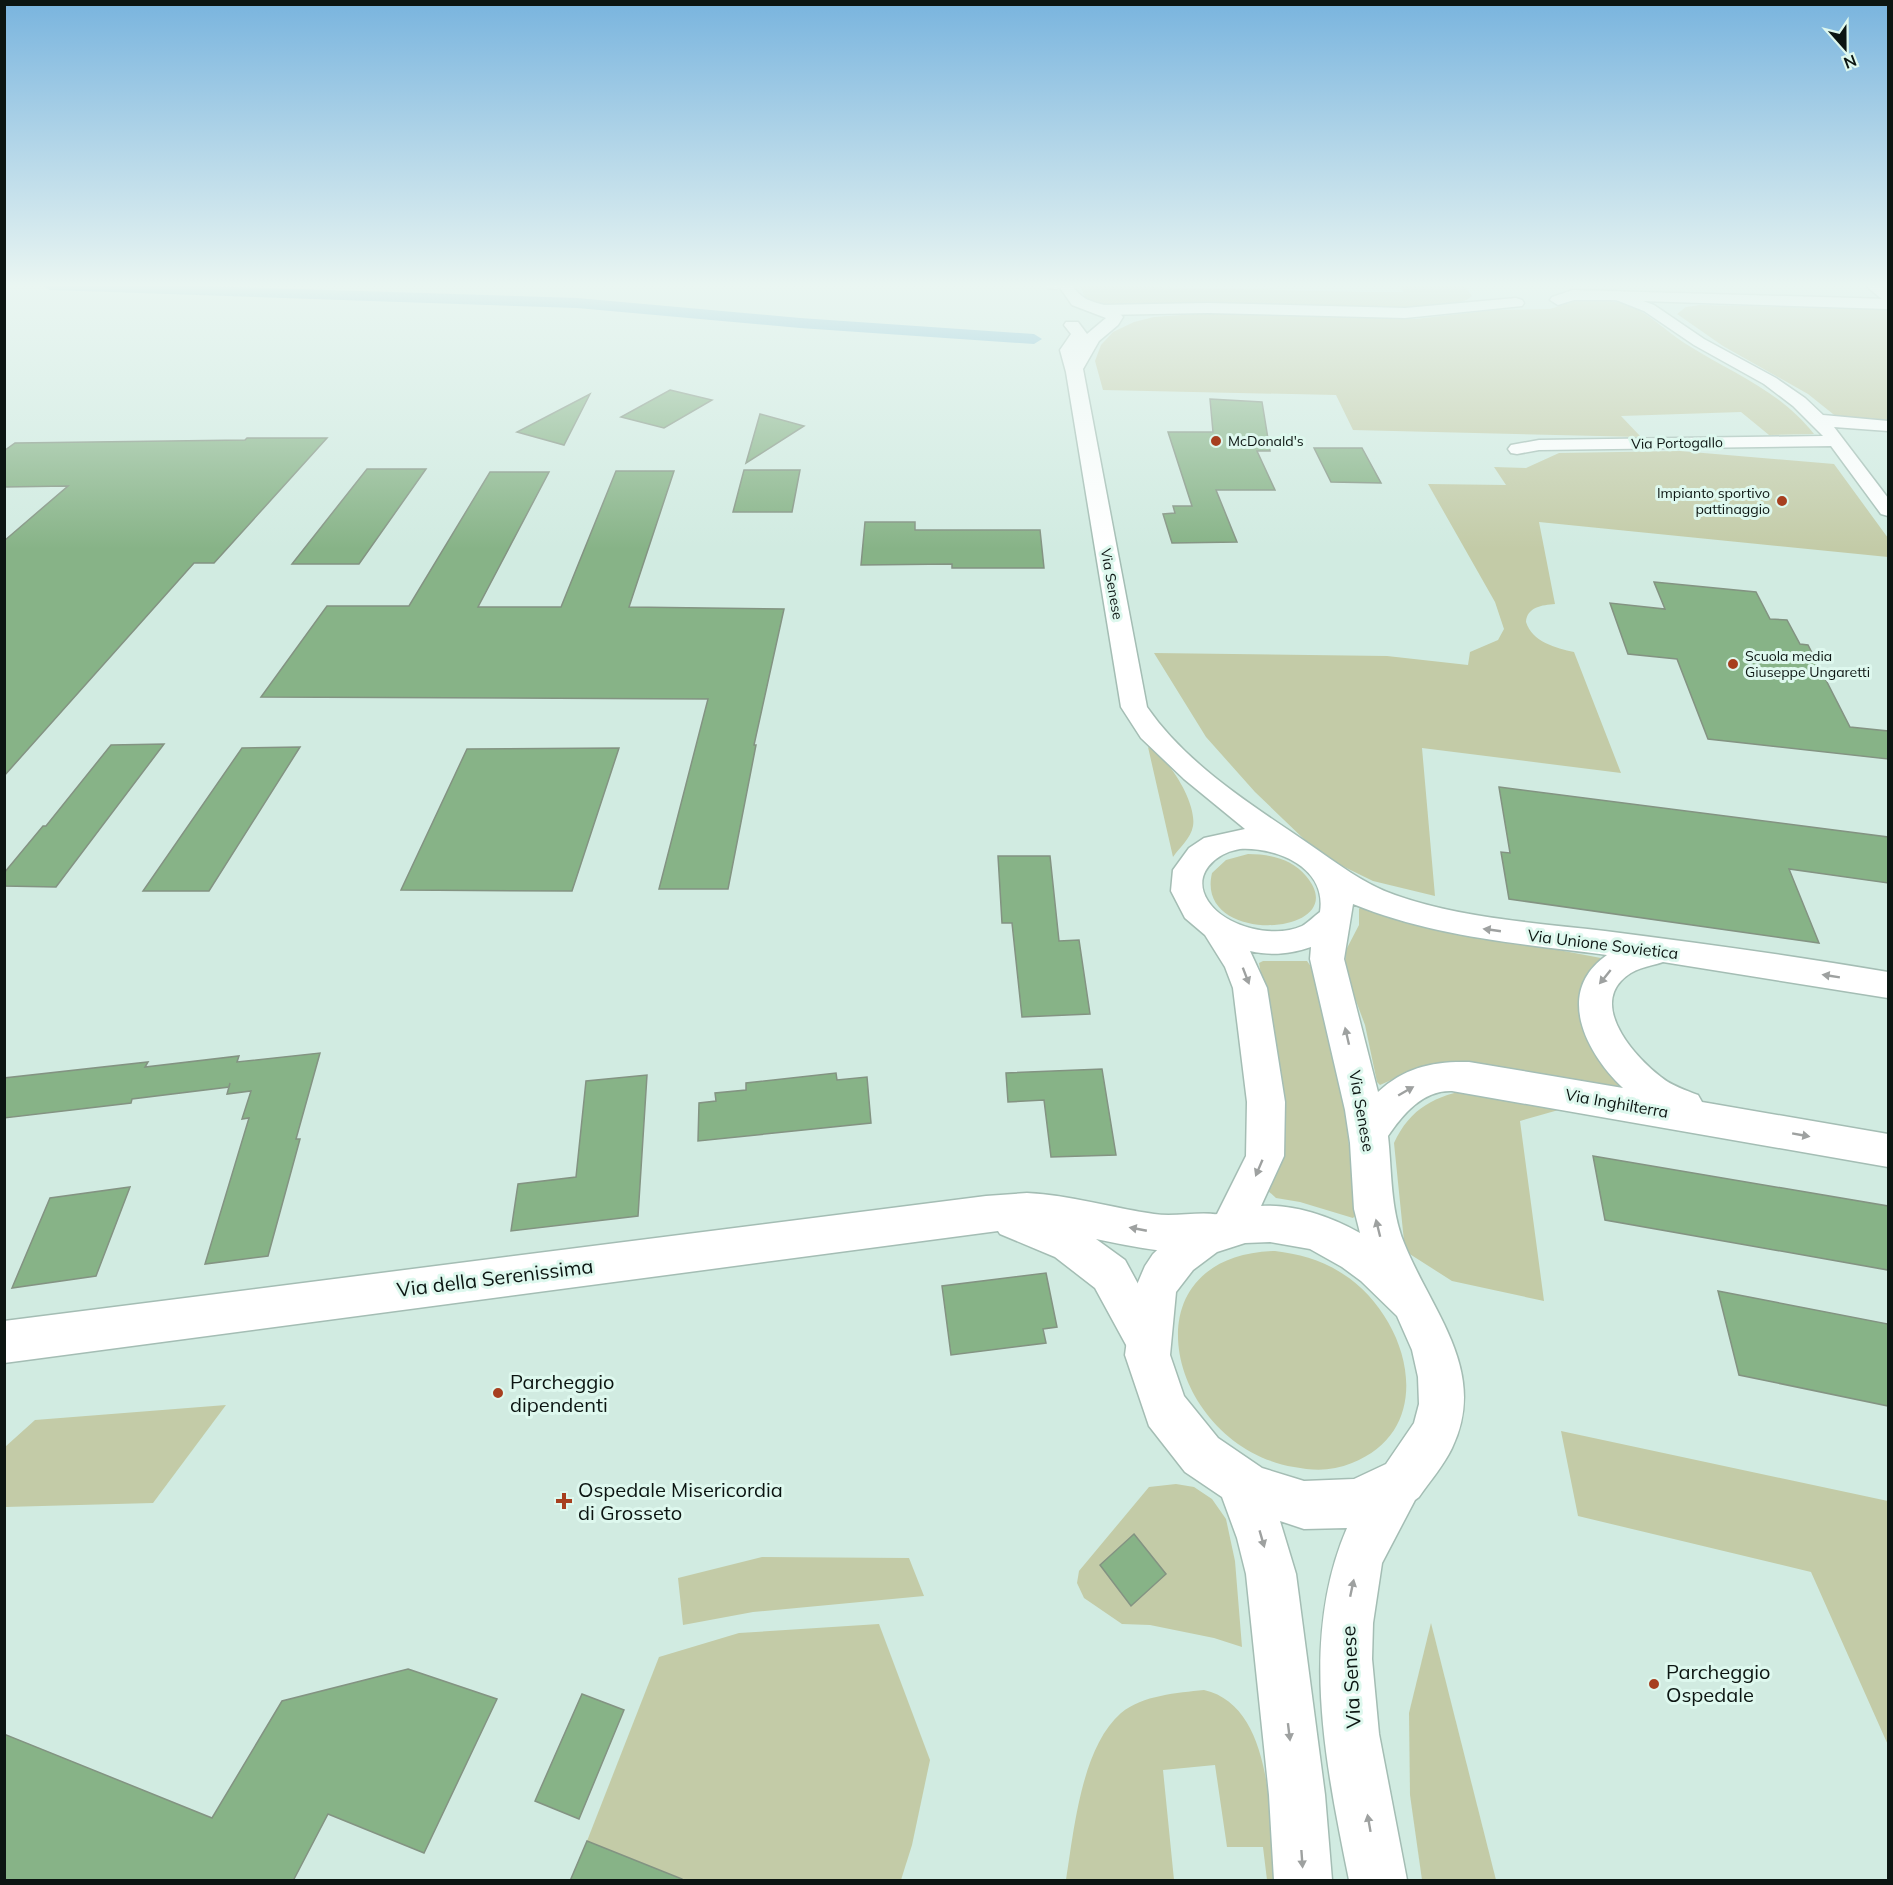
<svg xmlns="http://www.w3.org/2000/svg" width="1893" height="1885" font-family="Mulish,sans-serif">
  <style>
    .green { fill: #c3cba7 }
    .lines { fill: none; stroke-linecap: round; stroke-linejoin: round }
    .canal { fill: #72b5d0; fill-rule: evenodd }
    .building { fill: #87b387; stroke: #839382; stroke-width: 1.5 }
    .minor-casing { stroke: #a4bdb4; stroke-width: 3 }
    .tertiary-casing { stroke: #a4bdb4; stroke-width: 3 }
    .secondary-casing { stroke: #a4bdb4; stroke-width: 3 }
    .minor { fill: #fff; fill-rule: evenodd }
    .tertiary { fill: #fff; fill-rule: evenodd }
    .secondary { fill: #fff; fill-rule: evenodd }
    .oneway { fill: #9ea1a0 }
    .poi-dot { fill: #a73f1f; stroke: #def8ee; stroke-width: 2 }
    .labels { text-anchor: middle; stroke-width: 6; stroke-linejoin: round; paint-order: stroke }
    .far-poi-label { font-size: 14px; fill: #0c1512; stroke: #def8ee; text-anchor: start }
    .far-street-label { font-size: 14px; fill: #0c1512; stroke: #def8ee }
    .street-label { font-size: 16px; fill: #0c1512; stroke: #def8ee }
    .near-street-label { font-size: 20px; fill: #0c1512; stroke: #def8ee }
    .near-poi-label { font-size: 20px; fill: #0c1512; stroke: #def8ee; text-anchor: start }
  </style>
  <rect width="100%" height="100%" fill="#d1ebe1"/>
  <g class="green">
    <path d="M1080,285l283,7h41l-6,-7h66l8,11c-11,12 -53,12 -70,13 -69,3 -138,-6 -207,-6 -35,0 -75,8 -109,-3z"/>
    <path d="M1578,300c19,-1 38,0 55,7 16,7 37,27 53,37 47,30 92,45 128,90l-45,1 -28,-23 -120,4 20,21 -288,-7 -17,-35 -233,-5 -8,-29 6,-16 12,-13 21,-10 20,-5 55,-4 206,6 79,-9 56,-1z"/>
    <polygon points="1700,305 1888,309 1888,422 1838,418 1808,394 1723,346 1677,314 1686,307"/>
    <path d="M1680,451l154,13 54,74v19l-349,-35 16,82c-13,1 -28,3 -29,18 6,20 30,26 48,30l47,121 -199,-25 13,148 -62,-15 -37,-18 -27,-19 -54,-52 -49,-55 -52,-84 233,3 81,9 2,-13 28,-12 6,-11 -9,-27 -67,-118 78,1 -12,-18 32,1 33,-15z"/>
    <path d="M1148,747c20,9 49,56 45,79 -2,12 -14,22 -20,31z"/>
    <path d="M1248,854c21,0 44,5 58,22 51,60 -112,72 -94,-3l14,-13z"/>
    <path d="M1363,904l84,25 154,29c-35,35 -25,59 4,93 12,14 24,29 36,43l-223,-26 -38,17 -3,-3 -12,-57 -15,-40 -5,-22 1,-13 13,-25v-16z"/>
    <polygon points="1263,961 1307,961 1312,968 1343,1094 1357,1214 1353,1218 1300,1202 1276,1198 1266,1189 1282,1154 1285,1129 1277,1065 1259,963"/>
    <path d="M1473,1089l89,20 -42,12 24,180 -92,-20 -47,-30 -11,-108c16,-35 42,-48 79,-54z"/>
    <path d="M1275,1251c24,3 47,9 68,23 65,41 98,154 9,189 -19,8 -38,8 -58,4 -125,-21 -174,-211 -19,-216z"/>
    <polygon points="226,1405 153,1503 5,1507 5,1447 35,1420"/>
    <polygon points="1561,1431 1888,1501 1888,1745 1811,1572 1578,1516"/>
    <polygon points="1176,1484 1194,1487 1212,1499 1226,1519 1235,1561 1242,1647 1214,1638 1150,1625 1122,1624 1084,1598 1077,1583 1079,1571 1149,1487"/>
    <polygon points="762,1557 909,1558 924,1596 753,1612 683,1625 678,1578"/>
    <polygon points="1431,1623 1496,1880 1422,1880 1410,1795 1409,1713"/>
    <polygon points="879,1624 930,1760 912,1845 901,1880 685,1880 587,1841 659,1657 739,1633"/>
    <path d="M1204,1690c71,16 66,134 71,190h-8l-4,-33h-36l-12,-82 -52,5 11,110h-108c8,-49 15,-132 55,-167 22,-18 56,-20 83,-23z"/>
  </g>
  <g class="lines">
    <polygon class="canal" points="42,285 174,285 577,298 800,318 1034,334 1042,339 1034,344 800,328 577,308 50,290"/>
  </g>
  <g class="building">
    <polygon points="670,390 712,400 664,428 621,417"/>
    <polygon points="590,394 564,445 517,432"/>
    <polygon points="1210,399 1262,402 1270,451 1257,451 1275,490 1216,490 1237,542 1172,543 1163,514 1175,513 1173,506 1192,506 1168,432 1213,432"/>
    <polygon points="760,414 804,426 746,463"/>
    <polygon points="247,438 327,438 214,563 194,563 4,776 4,541 68,486 4,487 4,451 15,443 245,440"/>
    <polygon points="1314,448 1362,448 1381,483 1331,482"/>
    <polygon points="367,469 426,469 359,564 292,564"/>
    <polygon points="744,470 800,470 792,512 733,512"/>
    <polygon points="616,471 674,471 629,607 784,609 754,745 756,745 728,889 659,889 708,699 261,697 327,606 409,606 490,472 549,472 478,607 561,607"/>
    <polygon points="865,522 915,522 915,530 1040,530 1044,568 952,568 952,564 861,565"/>
    <polygon points="1654,582 1756,592 1770,619 1787,620 1800,644 1808,645 1850,727 1888,731 1888,759 1708,739 1677,659 1628,654 1610,603 1665,609"/>
    <polygon points="164,744 56,887 4,886 4,873 43,826 46,826 111,745"/>
    <polygon points="300,747 209,891 143,891 242,748"/>
    <polygon points="619,748 572,891 401,890 467,749"/>
    <polygon points="1499,787 1888,837 1888,883 1789,869 1819,943 1509,899 1501,852 1510,853"/>
    <polygon points="998,856 1050,856 1059,941 1079,940 1090,1014 1022,1017 1012,923 1002,923"/>
    <polygon points="320,1053 296,1139 300,1139 268,1256 205,1264 249,1118 242,1119 251,1091 227,1094 230,1083 229,1087 132,1099 131,1103 4,1118 4,1078 148,1062 145,1067 239,1056 237,1062"/>
    <polygon points="1102,1069 1116,1155 1051,1157 1044,1100 1008,1102 1006,1073"/>
    <polygon points="836,1073 837,1080 867,1077 871,1123 698,1141 699,1103 716,1101 715,1093 746,1090 746,1083"/>
    <polygon points="647,1075 638,1216 511,1231 518,1184 576,1177 586,1081"/>
    <polygon points="1593,1156 1888,1206 1888,1270 1605,1220"/>
    <polygon points="130,1187 96,1276 12,1288 50,1198"/>
    <polygon points="1046,1273 1057,1327 1043,1329 1046,1343 951,1355 942,1286"/>
    <polygon points="1718,1291 1888,1324 1888,1406 1739,1375"/>
    <polygon points="1134,1534 1166,1574 1131,1606 1100,1565"/>
    <polygon points="408,1669 497,1699 424,1853 328,1814 293,1881 4,1881 4,1734 212,1818 282,1701"/>
    <polygon points="582,1694 624,1710 579,1819 535,1801"/>
    <polygon points="587,1841 682,1879 682,1881 570,1881"/>
  </g>
  <g class="lines">
    <g class="minor-casing">
      <g id="minor">
        <polygon points="1046,285 1063,285 1056,289 1048,288"/>
        <polygon points="1865,285 1880,285 1888,291 1888,301 1883,300"/>
        <polygon points="1616,291 1654,305 1704,339 1776,378 1805,398 1823,415 1888,421 1888,431 1834,427 1888,498 1888,516 1881,514 1831,446 1539,450 1517,454 1511,453 1508,449 1511,445 1539,440 1823,436 1793,406 1764,384 1694,345 1644,311 1611,298 1609,295"/>
      </g>
    </g>
    <g class="tertiary-casing">
      <g id="tertiary">
        <polygon points="1573,290 1888,299 1888,309 1610,300 1574,300 1558,305 1550,300 1552,297"/>
        <polygon points="1516,298 1522,300 1524,303 1522,306 1405,318 1208,313 1101,315 1093,310 1101,305 1208,303 1405,308"/>
        <path d="M1027,1193c43,2 85,15 127,21 26,4 52,-6 77,4l6,13 -6,13c-43,16 -91,4 -135,-5l29,21 43,79 -7,15 -15,6 -15,-6 -36,-66 -40,-31 -55,-23 -2,-3 -994,132v-42l982,-125z"/>
      </g>
    </g>
    <g class="secondary-casing">
      <path id="secondary" d="M1058,285h14c16,25 36,13 51,32l-5,8 -19,16 -16,28 64,338c40,58 105,98 162,137 28,19 54,40 86,51 64,23 142,28 210,36 95,12 189,25 283,41v26l-225,-36c-15,5 -30,6 -42,19 -28,30 16,78 40,96 11,9 24,13 37,18l4,7 186,32v33l-436,-76c-29,-1 -49,23 -64,45 4,36 2,72 16,107 27,68 85,128 48,205 -8,17 -22,33 -33,49l-4,3 -33,63 -9,60 -1,36 7,75 28,146h-58c-23,-114 -50,-241 -2,-352l-43,1 -24,-8 16,53 29,221 7,85h-58l-5,-85 -23,-221 -9,-36 -15,-41 -37,-25 -36,-46 -24,-71 8,-61 12,-28 8,-12 22,-21 42,-19 29,-58 1,-54 -14,-114 -8,-21 -20,-32 -20,-17 -14,-27 2,-21 16,-22 15,-10 41,-9 -61,-50 -43,-41 -20,-31 -55,-335 -6,-22 11,-16 -7,-9 2,-3h12l9,12 19,-16 -34,-13zM1240,849c37,-2 87,18 80,63 -6,4 -12,11 -18,14 -28,13 -77,1 -94,-25 -17,-26 7,-48 32,-52zM1353,904c81,33 169,40 254,51 -53,37 -21,98 16,133l-154,-26c-35,-1 -64,5 -91,30l-34,-133zM1311,947l-1,12 35,151 5,33 4,66 6,24c-29,-16 -65,-29 -99,-27l23,-50 1,-54 -18,-114 -17,-37c22,5 40,3 61,-4zM1270,1242l40,7 32,18 19,14 36,35 15,34 6,27 1,27 -5,19 -28,41 -32,15 -50,2 -42,-13 -44,-30 -34,-42 -14,-41 6,-63 17,-22 24,-18 28,-9z"/>
    </g>
    <use href="#minor" class="minor"/>
    <use href="#tertiary" class="tertiary"/>
    <use href="#secondary" class="secondary"/>
  </g>
  <defs><path id="oneway-solid" d="M-6-.8H1V-3.2L6.5 0L1 3.2V.8H-6Z" transform="scale(1.5)"/></defs>
  <g class="oneway">
    <use href="#oneway-solid" transform="translate(1492 930) rotate(-172)"/>
    <use href="#oneway-solid" transform="translate(1246 976) rotate(69)"/>
    <use href="#oneway-solid" transform="translate(1831 976) rotate(-171)"/>
    <use href="#oneway-solid" transform="translate(1605 977) rotate(129)"/>
    <use href="#oneway-solid" transform="translate(1347 1036) rotate(-103)"/>
    <use href="#oneway-solid" transform="translate(1406 1091) rotate(-30)"/>
    <use href="#oneway-solid" transform="translate(1801 1135) rotate(10)"/>
    <use href="#oneway-solid" transform="translate(1259 1168) rotate(113)"/>
    <use href="#oneway-solid" transform="translate(1378 1228) rotate(-104)"/>
    <use href="#oneway-solid" transform="translate(1138 1229) rotate(-169)"/>
    <use href="#oneway-solid" transform="translate(1262 1539) rotate(74)"/>
    <use href="#oneway-solid" transform="translate(1352 1588) rotate(-78)"/>
    <use href="#oneway-solid" transform="translate(1289 1732) rotate(83)"/>
    <use href="#oneway-solid" transform="translate(1369 1823) rotate(-100)"/>
    <use href="#oneway-solid" transform="translate(1302 1859) rotate(86)"/>
  </g>
  <linearGradient id="sky" x2="0" y2="1"><stop stop-color="#79b4de"/><stop offset="0.52" stop-color="#eaf6f2"/><stop offset="1" stop-color="#eaf6f2" stop-opacity="0"/></linearGradient>
  <rect width="1893" height="549" fill="url(#sky)"/>
  <g class="poi-dot">
    <circle cx="1216" cy="441" r="6"/>
    <circle cx="1782" cy="501" r="6"/>
    <circle cx="1733" cy="664" r="6"/>
    <circle cx="498" cy="1393" r="6"/>
    <path d="M561 1492h6v6h6v6h-6v6h-6v-6h-6v-6h6z"/>
    <circle cx="1654" cy="1684" r="6"/>
  </g>
  <g class="labels">
    <g class="far-poi-label">
      <text x="1228" y="446">McDonald's</text>
      <text x="1770" y="498" text-anchor="end">Impianto sportivo<tspan x="1770" dy="16">pattinaggio</tspan></text>
      <text x="1745" y="661">Scuola media<tspan x="1745" dy="16">Giuseppe Ungaretti</tspan></text>
    </g>
    <g class="far-street-label">
      <text transform="translate(1677 443) rotate(-1)" y="5">Via Portogallo</text>
      <text transform="translate(1112 584) rotate(80)" y="5">Via Senese</text>
    </g>
    <g class="street-label">
      <text transform="translate(1603 944) rotate(7)" y="6">Via Unione Sovietica</text>
      <text transform="translate(1617 1103) rotate(10)" y="6">Via Inghilterra</text>
      <text transform="translate(1362 1111) rotate(80)" y="6">Via Senese</text>
    </g>
    <g class="near-street-label">
      <text transform="translate(495 1278) rotate(-7)" y="7">Via della Serenissima</text>
      <text transform="translate(1351 1677) rotate(-93)" y="7">Via Senese</text>
    </g>
    <g class="near-poi-label">
      <text x="510" y="1389">Parcheggio<tspan x="510" dy="23">dipendenti</tspan></text>
      <text x="578" y="1497">Ospedale Misericordia<tspan x="578" dy="23">di Grosseto</tspan></text>
      <text x="1666" y="1679">Parcheggio<tspan x="1666" dy="23">Ospedale</tspan></text>
    </g>
  </g>
  <rect width="1893" height="1885" fill="none" stroke="#0c1512" stroke-width="12"/>
  <g transform="translate(1845 48) rotate(159)" stroke="#def8ee" stroke-width="4.5" paint-order="stroke">
  <path d="M0-4.5L10 22L0 15L-10 22Z" fill="#0c1512"/>
  <text y="-9" font-size="16" font-weight="bold" text-anchor="middle" fill="#0c1512">N</text>
  </g>
</svg>
